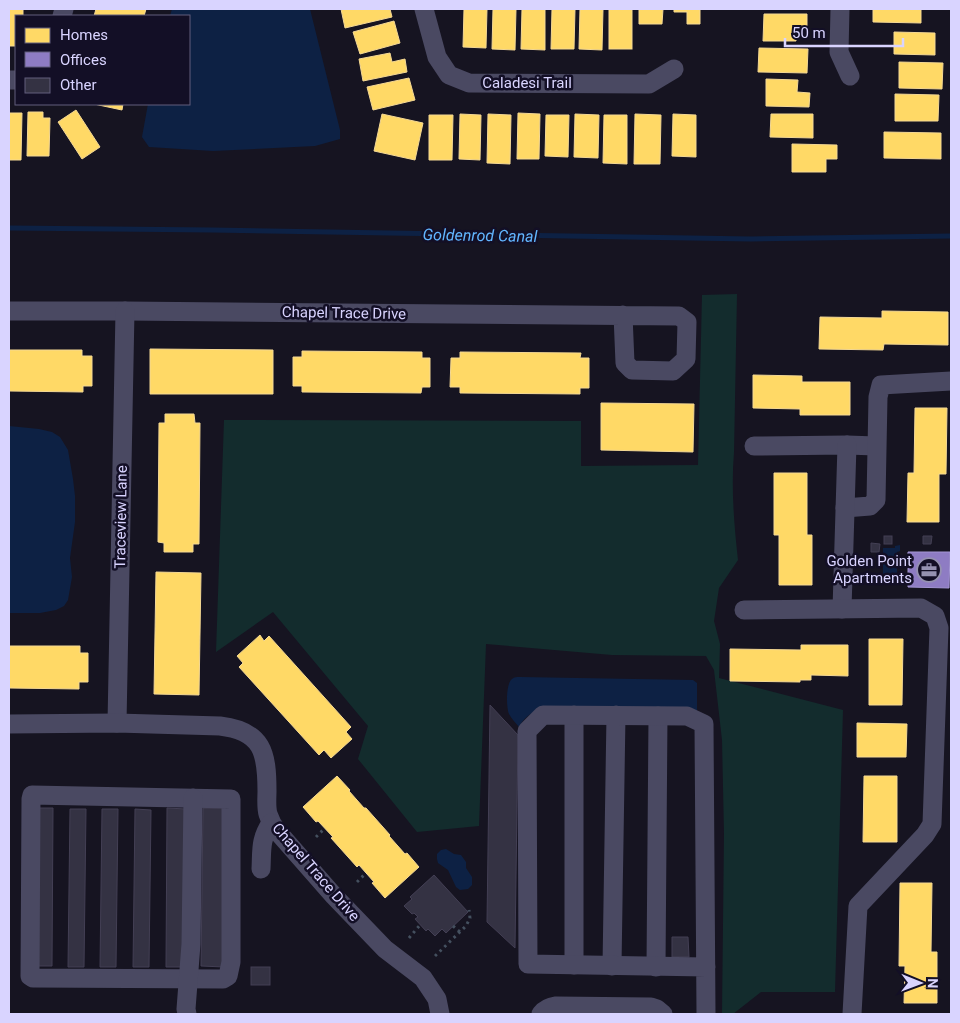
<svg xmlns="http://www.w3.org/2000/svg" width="960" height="1023" font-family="Roboto,sans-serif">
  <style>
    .green { fill: #132c2d }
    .water { fill: #0d2144 }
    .homes { fill: #ffd966; stroke: #f4d894 }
    .offices { fill: #8e7cc3; stroke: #a496d5 }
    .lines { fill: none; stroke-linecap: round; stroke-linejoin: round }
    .stream { stroke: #0d2144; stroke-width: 5 }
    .building { fill: #343243; stroke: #433f54 }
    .path { stroke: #44505f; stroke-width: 3; stroke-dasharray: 2.5 4; stroke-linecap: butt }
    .minor { stroke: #4a4962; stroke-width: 19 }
    .labels { text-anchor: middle; stroke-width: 5; stroke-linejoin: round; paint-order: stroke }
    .street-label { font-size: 15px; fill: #d9d4ff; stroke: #130f26 }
    .poi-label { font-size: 15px; fill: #d9d4ff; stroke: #130f26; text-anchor: end }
    .water-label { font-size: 16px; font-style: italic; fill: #62b6ff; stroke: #130f26 }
  </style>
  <rect width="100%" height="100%" fill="#161421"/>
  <path class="green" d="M737,294l-3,158c-3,36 0,72 4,108l-19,28 -5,33 6,23 -1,34 124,32 -8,282h-74l-28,22h-11l2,-181 -2,-93 -8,-70 -8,-14 -94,-1 -126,-11 -7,182 -62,6 -59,-73 10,-33 -95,-114 -57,40 8,-232 357,1v45l117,-1 4,-170z"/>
  <g class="water">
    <polygon points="172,9 310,9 340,130 340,139 315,146 213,151 149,147 142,137 148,104 189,104 189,16 170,16"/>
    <polygon points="9,426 39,429 52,432 60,437 68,450 73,479 75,496 75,522 70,558 72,577 68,600 64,606 56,610 40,613 9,613"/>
    <polygon points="900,545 900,551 897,552 897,576 883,576 883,548 895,548 895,546"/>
    <path d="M520,677l173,3 4,3v28l-159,-1c-9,4 -14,8 -19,17 -4,-5 -8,-9 -10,-13 -3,-7 -3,-31 3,-35 2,-2 5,-2 8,-2z"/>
    <polygon points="446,849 454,854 461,855 466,862 466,868 472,877 472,885 468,889 460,890 456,887 448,870 438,863 437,859 437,854 441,850"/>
  </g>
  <g class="homes">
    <polygon points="9,9 23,9 23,16 16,16 16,46 9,46"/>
    <polygon points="96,9 146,9 144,16 94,16"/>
    <polygon points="341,9 390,9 392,17 345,28"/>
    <polygon points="464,9 487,9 486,48 463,47"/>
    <polygon points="493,9 516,9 515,50 492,49"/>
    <polygon points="522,9 545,9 545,50 521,49"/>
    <polygon points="552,9 575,9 574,49 551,49"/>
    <polygon points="580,9 603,9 602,50 579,49"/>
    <rect x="609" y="9" width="23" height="40"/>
    <polygon points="639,9 663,9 662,24 639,24"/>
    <polygon points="674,9 700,9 700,24 687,24 687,12 674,12"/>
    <polygon points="873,9 921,9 921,23 873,22"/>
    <polygon points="764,14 807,14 807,30 796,30 796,41 763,41"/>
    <polygon points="394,21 400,43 360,54 353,32"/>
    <polygon points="894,32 935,33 935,55 894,54"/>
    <polygon points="759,48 808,49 807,73 758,72"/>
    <polygon points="390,53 392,62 405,59 407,72 363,81 359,59"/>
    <polygon points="899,62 943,63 942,89 899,88"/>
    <polygon points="409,78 415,100 373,110 367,87"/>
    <polygon points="766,79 798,80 797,92 810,93 809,107 766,106"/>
    <polygon points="895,94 939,95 938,121 895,121"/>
    <polygon points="94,104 123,104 122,110"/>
    <polygon points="76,110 100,147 82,159 58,122"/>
    <polygon points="28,112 43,112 43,118 50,118 49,156 27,156"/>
    <polygon points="9,113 22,113 21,160 9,160"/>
    <polygon points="518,113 540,114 539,159 517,159"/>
    <polygon points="382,114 423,123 415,160 374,151"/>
    <polygon points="460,114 481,115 480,160 459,159"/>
    <polygon points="488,114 511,115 510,164 487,163"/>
    <polygon points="575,114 599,115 598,158 574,157"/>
    <polygon points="635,114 661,115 660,164 634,164"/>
    <polygon points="673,114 696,115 696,157 672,156"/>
    <polygon points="771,114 813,114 813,138 770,137"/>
    <polygon points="429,115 453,115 452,160 429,160"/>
    <polygon points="546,115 569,115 568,157 545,156"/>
    <polygon points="604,115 627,115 627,164 603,163"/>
    <polygon points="884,132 941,133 941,159 884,158"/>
    <polygon points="792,144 837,145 837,159 826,159 826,172 792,172"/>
    <polygon points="882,311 948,312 948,345 884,344 883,350 819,349 820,317 882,318"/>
    <polygon points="150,349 273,350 273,394 150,394"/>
    <polygon points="9,350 82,350 82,356 92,356 92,386 83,386 83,392 9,391"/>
    <polygon points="302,351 422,352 422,358 430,358 430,387 422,387 421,393 302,392 302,386 293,386 293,357 302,357"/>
    <polygon points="460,352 581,353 580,358 589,358 589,388 580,388 580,394 460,393 460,387 450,387 451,358 460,358"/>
    <polygon points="753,375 802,376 802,382 850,382 850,415 800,415 800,409 753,408"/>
    <polygon points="601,403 694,404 693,452 601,450"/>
    <polygon points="915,408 947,408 946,474 939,474 939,522 907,522 908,473 914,473"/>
    <polygon points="165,414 194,414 195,423 200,423 199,544 193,544 193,552 164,552 164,543 158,542 159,423 165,423"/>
    <polygon points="774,473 807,473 807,535 812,535 812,585 779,585 779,535 774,535"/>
    <polygon points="156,572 201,573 199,695 154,694"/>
    <polygon points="260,635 264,641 269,636 351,727 346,732 352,739 331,758 324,750 319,755 239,667 243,663 237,656"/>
    <polygon points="869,639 903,639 902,705 869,705"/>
    <polygon points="801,645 848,645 848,676 811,675 811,680 800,680 800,682 730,681 730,649 801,650"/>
    <polygon points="9,646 80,646 80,653 88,653 88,682 79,682 79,689 9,688"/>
    <polygon points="857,723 907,724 906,757 857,757"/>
    <polygon points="337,776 350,790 349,791 364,808 366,808 390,835 389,836 405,854 407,853 419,867 385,898 372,883 374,882 359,865 357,867 331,838 333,837 318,821 316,822 303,807"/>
    <polygon points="864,776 897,776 897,842 863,842"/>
    <polygon points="900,883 932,883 931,952 937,952 937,1003 904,1003 905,966 899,966"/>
  </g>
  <polygon class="offices" points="908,552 950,552 949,588 908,587"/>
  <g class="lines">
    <polyline class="stream" points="9,228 212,230 751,239 951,236"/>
  </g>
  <g class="building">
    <rect x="884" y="536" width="8" height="8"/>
    <polygon points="923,536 932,536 931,544 923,544"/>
    <polygon points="871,543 880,544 879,552 871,552"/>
    <polygon points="490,705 518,735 515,948 487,922"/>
    <polygon points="38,808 53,808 52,966 36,966"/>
    <polygon points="167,808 186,809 185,967 166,967"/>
    <polygon points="203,808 225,808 224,967 201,966"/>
    <polygon points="70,809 86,809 84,967 68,967"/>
    <polygon points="102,809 118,809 116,967 100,967"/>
    <polygon points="135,809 151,810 149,967 133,967"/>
    <polygon points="434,875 468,912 446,933 442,929 435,936 428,929 426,931 415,919 418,917 414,913 412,914 404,906 412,899 410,897"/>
    <polygon points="672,937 688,937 689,957 672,957"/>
    <rect x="251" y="967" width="19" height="18"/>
  </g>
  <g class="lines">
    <g class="path">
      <polyline points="316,837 325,828"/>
      <polyline points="357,882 366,873"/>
      <polyline points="453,926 460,932"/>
      <polyline points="409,938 420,925"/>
      <polyline points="435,956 466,926 470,918 469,910"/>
    </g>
    <g class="minor">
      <polyline points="424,9 437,57 449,75 469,83 649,84 674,69"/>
      <polyline points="840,9 839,52 850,76"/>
      <polyline points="62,16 64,9"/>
      <polyline points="9,80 16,80"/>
      <polyline points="9,311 125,311 679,316 687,322 686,359 673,371 632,370 625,363 623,315"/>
      <polyline points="754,446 847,445 876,446"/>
      <polyline points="845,508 870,506 876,500 878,397 881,385 951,381"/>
      <polyline points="842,609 847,445"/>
      <polyline points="744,610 921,608 935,616 939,628 932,824 925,835 858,906 852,1014"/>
      <polyline points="117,723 125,311"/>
      <path d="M9,724l108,-1 103,3c43,5 47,27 47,65 0,7 -1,16 1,23 2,6 5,12 9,17l57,65 51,53 38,29 14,21 3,15"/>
      <polygon points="32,795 231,799 231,962 228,976 223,979 33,978 30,976 31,799"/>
      <path d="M261,869c1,-20 -1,-29 10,-46"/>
      <polyline points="574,965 574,715"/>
      <polyline points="612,966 616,715"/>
      <polyline points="656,967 658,716"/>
      <polyline points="187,1014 186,1009 191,944 193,798"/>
      <path d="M541,1014c4,-5 8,-7 15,-8l95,1 6,2 6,5"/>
      <polyline points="706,1014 704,724 687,716 543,715 527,731 528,964 706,967"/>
    </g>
  </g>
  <defs>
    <g id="office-ring" transform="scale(1.25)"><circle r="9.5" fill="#130f26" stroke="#9591b1" stroke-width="1.5"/><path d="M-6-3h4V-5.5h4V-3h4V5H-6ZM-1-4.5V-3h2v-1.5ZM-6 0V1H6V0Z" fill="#9591b1"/></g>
  </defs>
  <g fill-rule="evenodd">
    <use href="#office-ring" x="929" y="570"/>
  </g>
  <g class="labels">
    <g class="street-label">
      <text x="527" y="88">Caladesi Trail</text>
      <text transform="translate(344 313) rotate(1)" y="5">Chapel Trace Drive</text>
      <text transform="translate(121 517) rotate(-89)" y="5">Traceview Lane</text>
      <text transform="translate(316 872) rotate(49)" y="5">Chapel Trace Drive</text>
    </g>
    <g class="poi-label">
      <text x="912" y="566">Golden Point<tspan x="912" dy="17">Apartments</tspan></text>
    </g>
    <g class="water-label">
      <text transform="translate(480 235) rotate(1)" y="6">Goldenrod Canal</text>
    </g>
  </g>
  <rect width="960" height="1023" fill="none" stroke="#d9d4ff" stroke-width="20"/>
  <rect x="15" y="15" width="175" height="90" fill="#130f26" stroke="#625e7d"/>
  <rect x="25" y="28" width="25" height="15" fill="#ffd966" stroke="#625e7d"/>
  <text x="60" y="40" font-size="15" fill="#d9d4ff">Homes</text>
  <rect x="25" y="52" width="25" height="15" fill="#8e7cc3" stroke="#625e7d"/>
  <text x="60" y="65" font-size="15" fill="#d9d4ff">Offices</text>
  <rect x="25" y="78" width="25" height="15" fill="#343243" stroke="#625e7d"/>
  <text x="60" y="90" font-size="15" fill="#d9d4ff">Other</text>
  <g transform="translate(920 983) rotate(91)" stroke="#130f26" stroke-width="4" paint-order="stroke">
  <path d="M0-4L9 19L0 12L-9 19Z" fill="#d9d4ff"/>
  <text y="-8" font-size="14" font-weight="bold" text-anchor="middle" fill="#d9d4ff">N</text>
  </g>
  <path d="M785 38v8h118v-8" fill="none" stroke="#d9d4ff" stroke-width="2.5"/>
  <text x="792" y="38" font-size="15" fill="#d9d4ff" stroke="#130f26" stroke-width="4" paint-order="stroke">50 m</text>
</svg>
